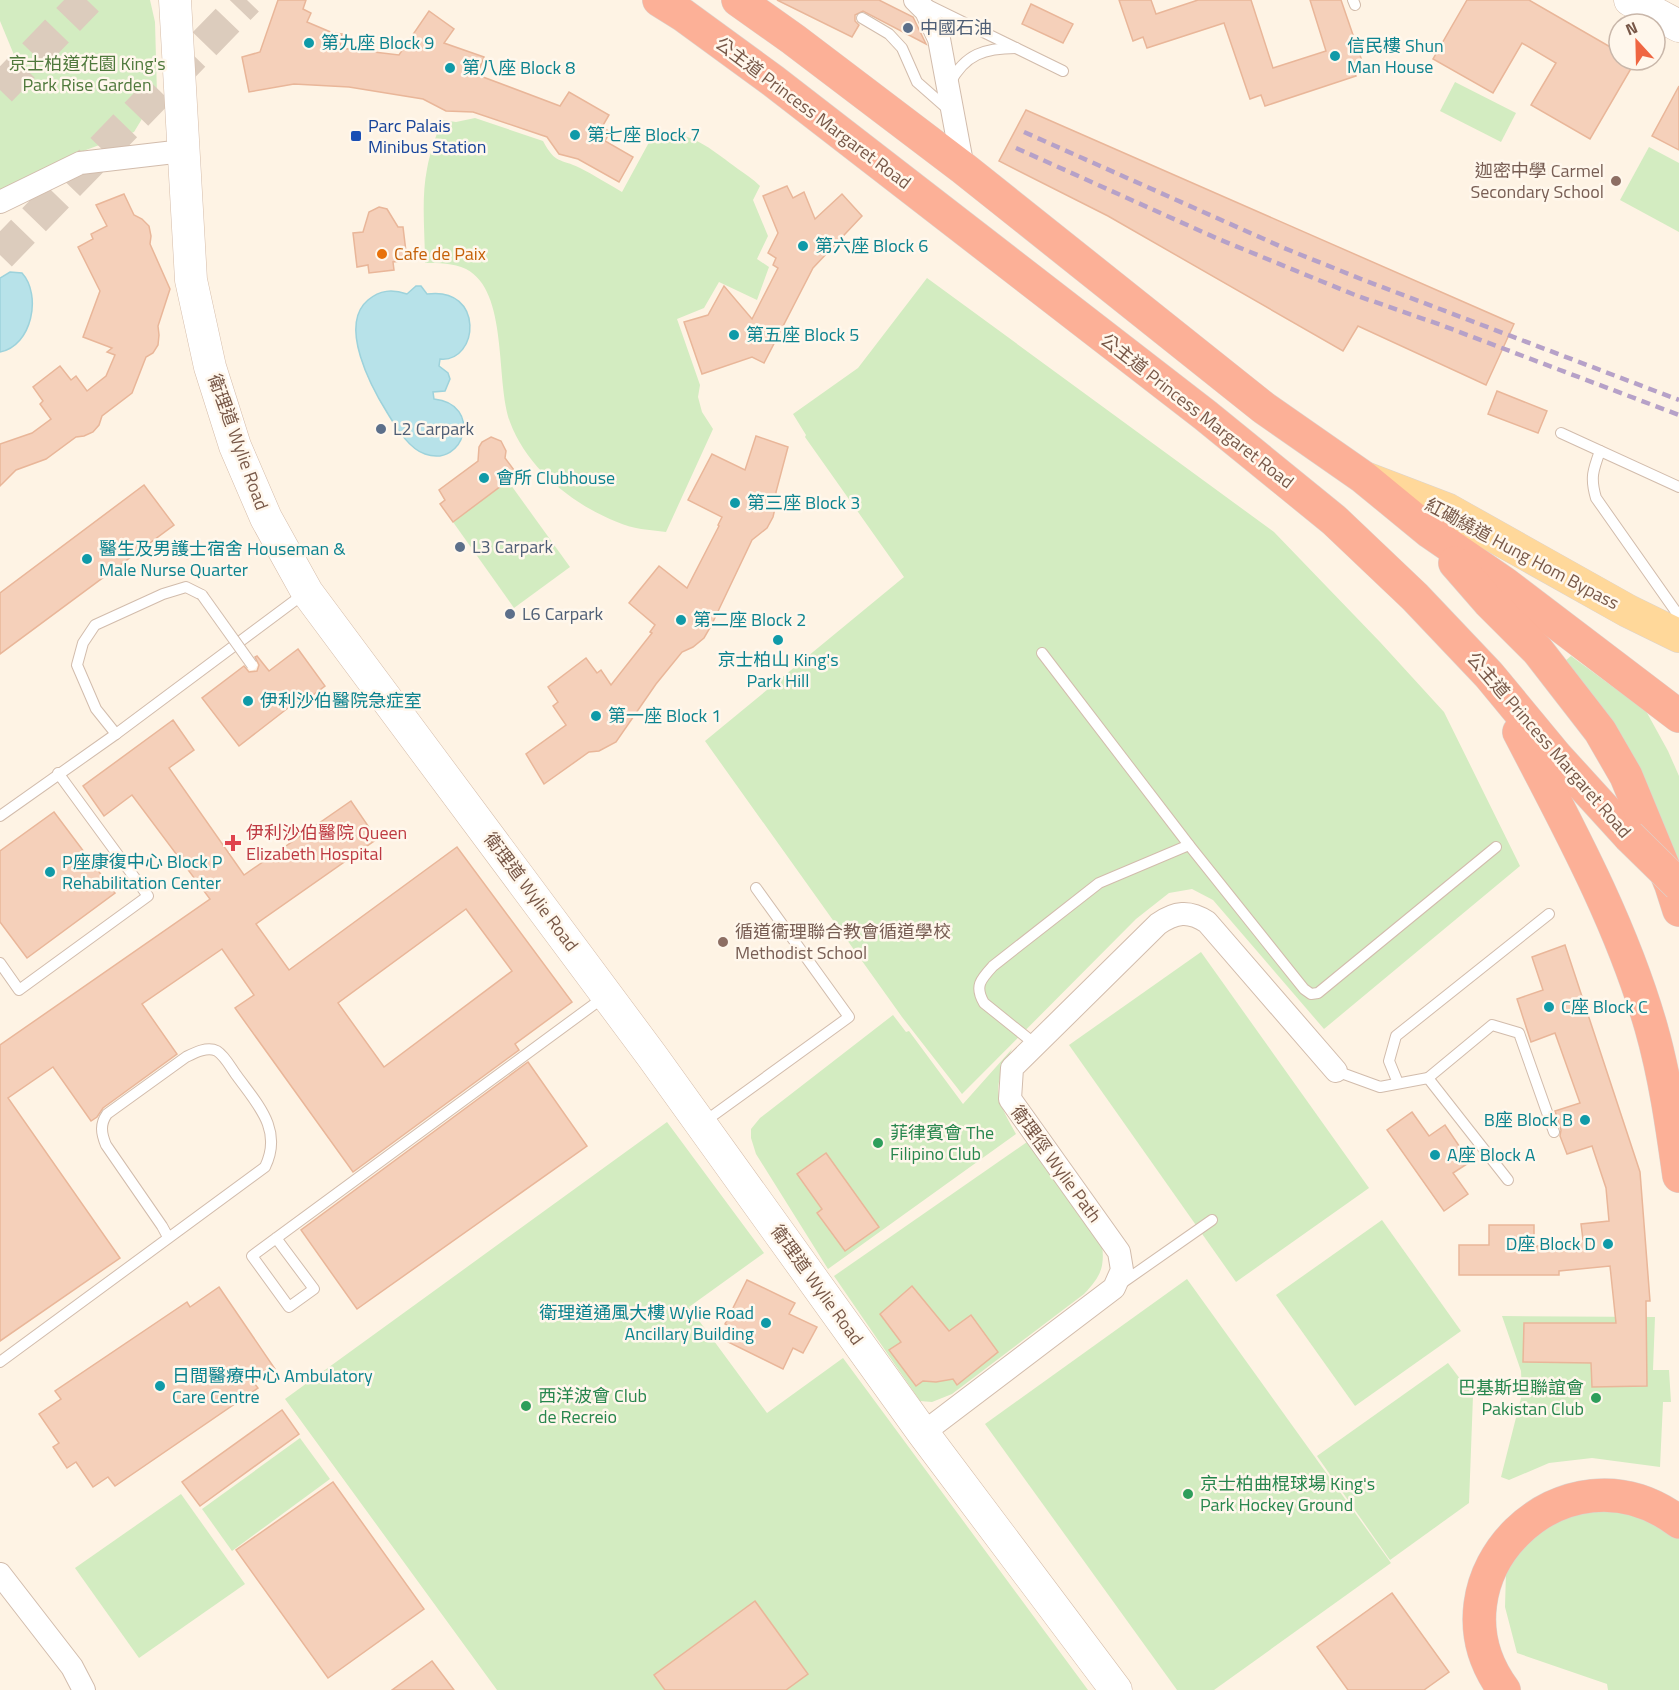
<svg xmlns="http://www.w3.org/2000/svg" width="1679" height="1690" font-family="'Titillium Web','Noto Sans TC',sans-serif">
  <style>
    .green { fill: #d3ecc1 }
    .water { fill: #b7e2e9; stroke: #9dd2db; stroke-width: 1.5 }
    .building { fill: #f5d0ba; stroke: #e9b699; stroke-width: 1.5; fill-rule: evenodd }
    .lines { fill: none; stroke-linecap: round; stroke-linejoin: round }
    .highway-tunnel { stroke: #dcccbd; stroke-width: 33; stroke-dasharray: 33 16; stroke-linecap: butt }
    .lane-casing { stroke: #d2bcac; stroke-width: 12 }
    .street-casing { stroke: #d2bcac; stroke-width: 24 }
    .secondary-casing { stroke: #d5bca9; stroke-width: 33 }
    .primary-casing { stroke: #dcd4cf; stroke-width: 34 }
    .highway-casing { stroke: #dcd4cf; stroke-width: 34 }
    .lane { stroke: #fff; stroke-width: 10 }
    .street { stroke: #fff; stroke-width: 22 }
    .secondary { stroke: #fff; stroke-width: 32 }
    .primary { stroke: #ffd89a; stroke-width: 33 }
    .highway { stroke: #fcb097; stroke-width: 33 }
    .rail { stroke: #b6a1c8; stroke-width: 4.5; stroke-dasharray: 9 6; stroke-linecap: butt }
    .lane-bridge-casing { stroke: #d2bcac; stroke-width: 12; stroke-linecap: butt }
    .highway-bridge-casing { stroke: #dcd4cf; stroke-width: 34; stroke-linecap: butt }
    .lane-bridge { stroke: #fff; stroke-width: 10 }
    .highway-bridge { stroke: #fcb097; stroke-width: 33 }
    .service-dot { fill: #5c6f8a; stroke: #fff7ec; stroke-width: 2 }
    .culture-dot { fill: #0f9aa8; stroke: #fff7ec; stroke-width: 2 }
    .transit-dot { fill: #1a4fb4; stroke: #fff7ec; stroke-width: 2 }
    .education-dot { fill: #8d6e63; stroke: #fff7ec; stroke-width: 2 }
    .food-dot { fill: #e8710a; stroke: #fff7ec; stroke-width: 2 }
    .health-dot { fill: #e0444e; stroke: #fff7ec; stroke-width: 2 }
    .leisure-dot { fill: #2e9e5b; stroke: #fff7ec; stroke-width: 2 }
    .labels { text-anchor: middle; stroke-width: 5; stroke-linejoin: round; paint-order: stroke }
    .service-label { font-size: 18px; fill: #4e5e75; stroke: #fff7ec; text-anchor: start }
    .culture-label { font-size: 18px; fill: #0d838f; stroke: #fff7ec; text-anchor: start }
    .park-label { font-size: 18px; fill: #4f793c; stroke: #fff7ec }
    .street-label { font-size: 18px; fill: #785848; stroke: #fff7ec }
    .transit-label { font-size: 18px; fill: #164399; stroke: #fff7ec; text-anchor: start }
    .education-label { font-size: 18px; fill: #785e54; stroke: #fff7ec; text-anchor: end }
    .food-label { font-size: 18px; fill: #c56008; stroke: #fff7ec; text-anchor: start }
    .health-label { font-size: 18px; fill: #be3a42; stroke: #fff7ec; text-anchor: start }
    .leisure-label { font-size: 18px; fill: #27864d; stroke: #fff7ec; text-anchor: start }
  </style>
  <rect width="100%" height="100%" fill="#fef3e4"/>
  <g class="green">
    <polygon points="0,0 150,0 155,22 157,94 134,132 86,150 0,190 0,72 19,67 0,21"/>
    <polygon points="1455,82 1516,113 1501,142 1440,111"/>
    <path d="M475,118l68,23c13,24 17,17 37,27 14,7 28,16 42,24l31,-57c34,-8 59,15 85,34 7,5 15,10 22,17l-7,14 15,36 -11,23 12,8 -12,33 -38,-18 -15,26 -27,11 23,66 -2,12 4,15 11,17 -47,103c-16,-2 -34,-3 -49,-10 -45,-18 -90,-54 -107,-100 -15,-41 -1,-131 -44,-153 -13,-6 -27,-6 -41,-6 0,-30 -4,-64 2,-94 3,-17 9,-33 15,-49l14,2z"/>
    <polygon points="1649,147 1679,163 1679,232 1620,200"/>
    <polygon points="927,278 1274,532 1380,642 1444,712 1520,866 1324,1029 1213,900 1192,889 1169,893 1136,919 962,1094 902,1017 705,741 904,577 805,437 806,435 793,414 858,368"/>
    <polygon points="508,481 570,567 514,608 453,522"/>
    <polygon points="1571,656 1646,711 1668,751 1679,776 1679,866 1564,662"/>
    <polygon points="1201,952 1369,1188 1236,1282 1069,1045"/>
    <path d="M893,1015l13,17 3,-1 54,73 49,-55c-20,41 -18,46 4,85l-188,135 -72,-115 -5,-16v-9l9,-11z"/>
    <polygon points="667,1122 764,1253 689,1307 767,1413 843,1358 1088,1690 497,1690 285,1399"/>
    <path d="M1027,1142l75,103c3,23 -2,32 -18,49l-132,100 -20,8 -12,-1 -86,-125z"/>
    <polygon points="1382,1220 1461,1331 1355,1406 1276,1295"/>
    <polygon points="1187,1279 1391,1563 1214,1690 1177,1690 985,1424"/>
    <polygon points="1502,1316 1655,1317 1653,1370 1669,1370 1671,1402 1663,1402 1660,1467 1592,1458 1549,1463 1509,1480 1501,1477 1522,1394 1521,1371"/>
    <polygon points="1448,1363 1473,1396 1469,1503 1390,1560 1317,1456"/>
    <polygon points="300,1438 330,1479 232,1551 202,1509"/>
    <polygon points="181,1494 245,1584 139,1658 75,1568"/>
    <polygon points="1616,1502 1679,1532 1679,1690 1608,1690 1607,1684 1517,1653 1505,1607 1506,1572 1527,1541 1550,1521"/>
  </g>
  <g class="water">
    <path d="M10,272l12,1c20,22 10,73 -22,79v-74z"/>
    <path d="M416,286h5l6,8c58,-8 52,69 13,65l-1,7 9,7 2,6 -5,12 -12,1 1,7c49,5 31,69 -9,55 -16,-5 -29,-27 -37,-40 -17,-27 -50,-89 -20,-114 12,-10 24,-11 39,-6z"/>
  </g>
  <g class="building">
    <polygon points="278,0 306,0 303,9 311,13 307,22 333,33 342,34 340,48 399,55 429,11 454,29 444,43 484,57 478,73 484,75 483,77 560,106 569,92 609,115 602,127 610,132 605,141 633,157 619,182 578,159 559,154 547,137 473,112 446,111 423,99 349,87 294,84 249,92 242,57 260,52"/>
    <polygon points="777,0 879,0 913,17 926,44 863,11 855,15 855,21 859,25 852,37"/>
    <polygon points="1119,0 1151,0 1156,14 1198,0 1251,0 1273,68 1326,51 1310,0 1341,0 1362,61 1352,64 1356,76 1265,106 1261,95 1250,99 1224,23 1147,48 1143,37 1133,41"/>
    <polygon points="1467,0 1529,0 1619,52 1619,60 1636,60 1590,139 1531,105 1556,63 1522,43 1493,93 1433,59"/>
    <polygon points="1031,4 1073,24 1063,43 1022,24"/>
    <polygon points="1679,86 1679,150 1652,136"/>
    <polygon points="1026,110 1514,324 1486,385 1358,326 1343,351 1108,216 999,161"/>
    <polygon points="787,186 793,198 804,192 815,219 842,194 862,216 813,268 764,363 752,357 702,374 684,322 708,315 724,286 752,319 778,268 773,265 776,258 768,253 778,233 763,196"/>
    <polygon points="124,194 134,215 142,219 149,226 151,236 150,244 170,289 158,326 159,335 158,345 153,353 146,357 132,393 102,416 99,425 93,432 84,436 76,437 46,459 16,470 0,486 0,444 32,433 51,419 40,404 43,401 33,387 60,366 71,380 76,376 87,391 106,376 115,355 107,352 112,348 83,337 100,291 78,247 93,239 91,234 107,226 96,205"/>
    <polygon points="379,207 387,209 398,227 403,227 407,260 393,262 394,270 369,273 368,265 357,267 353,233 363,232 369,212"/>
    <polygon points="1497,391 1547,411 1538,433 1488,414"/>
    <polygon points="756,436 788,447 776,492 776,504 773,517 767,528 752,540 711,626 704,638 693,647 682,652 656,684 616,742 599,751 589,752 544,784 526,754 566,725 553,706 558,702 548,687 586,658 597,673 601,670 611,685 652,633 650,632 655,625 629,603 659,566 687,588 719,526 718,525 722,517 688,500 712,454 745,470"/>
    <polygon points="491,437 501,441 506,451 505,458 517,474 453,522 440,504 445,500 439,490 478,461 479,447 482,442"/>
    <polygon points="144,485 174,525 0,654 0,593"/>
    <polygon points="298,649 325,686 309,698 306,694 239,746 202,698 244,666 249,672 257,671 259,665 255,657 257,656 269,671"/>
    <path d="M173,720l21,30 -25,18 75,107 107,-74 26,38 -121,85 33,46 168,-123 115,155 -57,42 4,6 -166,122 -118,-164 19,-13 -32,-46 -80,55 35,50 -74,54 -6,9 -6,4 -38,-54 -45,31 112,160 -120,83v-296l210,-146 -78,-104 -28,21 -21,-30zM466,909l46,62 -128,96 -46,-64z"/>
    <polygon points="54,812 115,893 27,958 0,922 0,851"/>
    <polygon points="1565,945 1640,1172 1650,1301 1646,1301 1647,1386 1592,1387 1591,1363 1523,1362 1524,1323 1616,1323 1610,1266 1559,1271 1559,1275 1459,1275 1459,1245 1489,1245 1489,1225 1534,1225 1534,1246 1578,1246 1577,1241 1583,1240 1581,1224 1609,1221 1606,1188 1592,1146 1567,1154 1560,1136 1561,1130 1555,1111 1580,1103 1555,1033 1531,1042 1517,999 1543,990 1532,957"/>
    <polygon points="528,1062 587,1146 357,1309 301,1230"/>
    <polygon points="1412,1112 1429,1136 1445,1125 1470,1162 1453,1173 1468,1194 1444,1211 1387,1130"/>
    <polygon points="826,1153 879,1227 845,1251 817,1213 822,1209 797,1174"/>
    <polygon points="747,1280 795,1303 789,1314 817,1327 803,1353 793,1348 783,1369 726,1341 733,1328 725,1324"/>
    <polygon points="912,1286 949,1331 971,1315 998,1352 957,1385 953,1379 936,1382 923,1381 916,1386 889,1350 901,1342 880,1314"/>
    <polygon points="219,1287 275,1369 254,1383 258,1388 115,1486 108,1477 93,1487 76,1462 67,1468 53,1447 59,1443 39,1414 61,1399 55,1391 187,1302 190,1307"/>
    <polygon points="282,1410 299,1434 200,1506 182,1482"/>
    <polygon points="333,1482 424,1609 328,1678 236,1550"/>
    <polygon points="1392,1593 1449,1672 1424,1690 1348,1690 1317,1647"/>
    <polygon points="755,1601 808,1674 786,1690 665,1690 654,1675"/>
    <polygon points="432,1661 454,1690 392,1690"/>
  </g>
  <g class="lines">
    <g class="highway-tunnel">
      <polyline points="0,90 87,0"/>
      <polyline points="0,255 247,0"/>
    </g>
    <g class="lane-casing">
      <g id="lane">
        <polyline points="1353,0 1355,5"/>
        <polyline points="926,4 1063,71"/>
        <polyline points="862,18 889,34 902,48 917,82 950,111"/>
        <path d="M950,83c15,-29 35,-35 66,-35"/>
        <polyline points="1561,433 1679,487"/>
        <path d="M1600,451c-7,19 -10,27 -4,47l83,118"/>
        <polyline points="1042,653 1189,845"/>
        <polyline points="116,734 96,709 77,665 83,643 95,625 163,594 186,587 202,595"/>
        <polyline points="0,816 116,734 305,593"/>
        <polyline points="0,963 19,990 148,896 58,773"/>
        <path d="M1035,1044l-51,-41c-10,-17 -3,-24 9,-37l106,-83 90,-38 115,144 7,5 7,-1 178,-146"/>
        <polyline points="1336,1071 1380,1087 1428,1078 1508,1180"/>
        <polyline points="1428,1078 1492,1025 1519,1033 1554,1132"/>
        <polyline points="1398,1083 1389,1061 1396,1036 1549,914"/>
        <polyline points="704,1122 849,1017 756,888"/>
        <polyline points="276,1238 314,1289 289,1307 252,1256 604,997"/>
        <polyline points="1122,1283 1212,1220"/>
        <path d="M0,1362l265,-195c18,-37 -7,-62 -28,-91 -6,-8 -12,-20 -20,-25 -10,-5 -23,2 -31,6l-79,57c-7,10 -6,19 -1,31l56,81 6,11"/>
      </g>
    </g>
    <g class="street-casing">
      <g id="street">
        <polyline points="915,0 926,11 939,39 963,168"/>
        <polyline points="0,202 80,163 183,151"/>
        <path d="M923,1433l191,-145 8,-18 -3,-18 -109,-153 2,-31 146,-144c17,-12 31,-14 49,-2l129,149"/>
        <polyline points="0,1574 72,1667 84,1690"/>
      </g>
    </g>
    <g class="secondary-casing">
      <g id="secondary">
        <polyline points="175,0 191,280 210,367 235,446 266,518 307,592 652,1056 923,1433 1116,1690"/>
        <polyline points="1630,0 1679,26"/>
      </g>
    </g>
    <g class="primary-casing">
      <polyline id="primary" points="1367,479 1448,510 1628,611 1679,636"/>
    </g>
    <g class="highway-casing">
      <g id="highway">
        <polyline points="659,0 683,15 772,80 1205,415 1334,520 1415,597 1489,675 1556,756 1629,836"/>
        <polyline points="738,0 793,39 963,168 1264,408 1363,477 1430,532 1504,583 1679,716"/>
        <polyline points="1455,563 1489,602 1538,651 1600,731 1626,776 1671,885 1679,910"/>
        <path d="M1519,732c50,96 102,191 132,295 14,49 21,99 28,149"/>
        <path d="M1504,1690c-83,-112 61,-255 175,-168"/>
      </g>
    </g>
    <use href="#lane" class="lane"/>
    <use href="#street" class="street"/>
    <use href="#secondary" class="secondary"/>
    <use href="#primary" class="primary"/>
    <use href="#highway" class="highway"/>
    <g class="rail">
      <polyline points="1024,132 1284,248 1361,279 1679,400"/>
      <polyline points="1016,148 1216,238 1355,295 1441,325 1679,415"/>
    </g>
    <g class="lane-bridge-casing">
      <polyline id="lane-bridge" points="202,595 252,665"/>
    </g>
    <g class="highway-bridge-casing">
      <polyline id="highway-bridge" points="1629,836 1679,885"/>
    </g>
    <use href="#lane-bridge" class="lane-bridge"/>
    <use href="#highway-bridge" class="highway-bridge"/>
  </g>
  <g class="service-dot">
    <circle cx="908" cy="28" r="6"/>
    <circle cx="381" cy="429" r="6"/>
    <circle cx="460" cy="547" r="6"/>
    <circle cx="510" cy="614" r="6"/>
  </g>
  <g class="culture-dot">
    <circle cx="309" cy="43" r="6"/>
    <circle cx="1335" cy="56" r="6"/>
    <circle cx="450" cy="68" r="6"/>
    <circle cx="575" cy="135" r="6"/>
    <circle cx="803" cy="246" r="6"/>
    <circle cx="734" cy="335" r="6"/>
    <circle cx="484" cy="478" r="6"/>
    <circle cx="735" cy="503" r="6"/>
    <circle cx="87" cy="559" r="6"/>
    <circle cx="681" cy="620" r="6"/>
    <circle cx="778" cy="640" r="6"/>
    <circle cx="248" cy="701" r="6"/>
    <circle cx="596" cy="716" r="6"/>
    <circle cx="50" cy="872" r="6"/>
    <circle cx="1549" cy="1007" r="6"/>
    <circle cx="1585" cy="1120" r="6"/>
    <circle cx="1435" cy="1155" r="6"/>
    <circle cx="1608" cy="1244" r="6"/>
    <circle cx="766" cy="1323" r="6"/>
    <circle cx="160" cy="1386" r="6"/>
  </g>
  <rect class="transit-dot" x="350" y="130" width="12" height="12" rx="3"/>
  <g class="education-dot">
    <circle cx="1616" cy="181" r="6"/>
    <circle cx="723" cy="942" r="6"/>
  </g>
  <circle class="food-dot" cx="382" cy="254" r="6"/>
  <path class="health-dot" d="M230 834h6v6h6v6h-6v6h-6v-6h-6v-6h6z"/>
  <g class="leisure-dot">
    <circle cx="878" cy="1143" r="6"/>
    <circle cx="1596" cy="1398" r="6"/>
    <circle cx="526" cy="1406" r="6"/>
    <circle cx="1188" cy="1494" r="6"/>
  </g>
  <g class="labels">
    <g class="service-label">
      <text x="920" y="34">中國石油</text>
      <text x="393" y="435">L2 Carpark</text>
      <text x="472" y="553">L3 Carpark</text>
      <text x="522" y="620">L6 Carpark</text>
    </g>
    <g class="culture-label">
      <text x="321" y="49">第九座 Block 9</text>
      <text x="1347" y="52">信民樓 Shun<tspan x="1347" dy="21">Man House</tspan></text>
      <text x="462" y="74">第八座 Block 8</text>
      <text x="587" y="141">第七座 Block 7</text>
      <text x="815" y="252">第六座 Block 6</text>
      <text x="746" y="341">第五座 Block 5</text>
      <text x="496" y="484">會所 Clubhouse</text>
      <text x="747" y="509">第三座 Block 3</text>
      <text x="99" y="555">醫生及男護士宿舍 Houseman &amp;<tspan x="99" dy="21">Male Nurse Quarter</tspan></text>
      <text x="693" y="626">第二座 Block 2</text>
      <text x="778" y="666" text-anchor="middle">京士柏山 King's<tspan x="778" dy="21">Park Hill</tspan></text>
      <text x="260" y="707">伊利沙伯醫院急症室</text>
      <text x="608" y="722">第一座 Block 1</text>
      <text x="62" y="868">P座康復中心 Block P<tspan x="62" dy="21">Rehabilitation Center</tspan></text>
      <text x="1561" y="1013">C座 Block C</text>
      <text x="1573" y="1126" text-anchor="end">B座 Block B</text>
      <text x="1447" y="1161">A座 Block A</text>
      <text x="1596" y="1250" text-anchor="end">D座 Block D</text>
      <text x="754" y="1319" text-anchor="end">衛理道通風大樓 Wylie Road<tspan x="754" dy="21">Ancillary Building</tspan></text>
      <text x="172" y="1382">日間醫療中心 Ambulatory<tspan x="172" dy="21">Care Centre</tspan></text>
    </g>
    <g class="park-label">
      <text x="87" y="70">京士柏道花園 King's<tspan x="87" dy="21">Park Rise Garden</tspan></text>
    </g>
    <g class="street-label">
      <text transform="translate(813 113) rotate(37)" y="6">公主道 Princess Margaret Road</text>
      <text transform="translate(1197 411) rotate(38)" y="6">公主道 Princess Margaret Road</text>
      <text transform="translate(238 442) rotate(70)" y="6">衛理道 Wylie Road</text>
      <text transform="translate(1522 554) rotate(28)" y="6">紅磡繞道 Hung Hom Bypass</text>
      <text transform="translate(1549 745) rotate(49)" y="6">公主道 Princess Margaret Road</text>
      <text transform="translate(531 892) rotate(53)" y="6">衛理道 Wylie Road</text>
      <text transform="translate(1056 1164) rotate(54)" y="6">衛理徑 Wylie Path</text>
      <text transform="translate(817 1285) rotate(54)" y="6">衛理道 Wylie Road</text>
    </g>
    <g class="transit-label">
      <text x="368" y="132">Parc Palais<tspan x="368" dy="21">Minibus Station</tspan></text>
    </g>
    <g class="education-label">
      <text x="1604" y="177">迦密中學 Carmel<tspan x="1604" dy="21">Secondary School</tspan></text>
      <text x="735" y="938" text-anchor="start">循道衞理聯合教會循道學校<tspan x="735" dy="21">Methodist School</tspan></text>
    </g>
    <g class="food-label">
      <text x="394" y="260">Cafe de Paix</text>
    </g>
    <g class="health-label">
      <text x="246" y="839">伊利沙伯醫院 Queen<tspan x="246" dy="21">Elizabeth Hospital</tspan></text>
    </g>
    <g class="leisure-label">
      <text x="890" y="1139">菲律賓會 The<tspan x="890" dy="21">Filipino Club</tspan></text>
      <text x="1584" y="1394" text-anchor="end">巴基斯坦聯誼會<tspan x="1584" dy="21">Pakistan Club</tspan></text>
      <text x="538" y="1402">西洋波會 Club<tspan x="538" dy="21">de Recreio</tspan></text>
      <text x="1200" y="1490">京士柏曲棍球場 King's<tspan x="1200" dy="21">Park Hockey Ground</tspan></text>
    </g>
  </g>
  <g transform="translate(1637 42) rotate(338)"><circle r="28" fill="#fff7ec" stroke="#c9b7aa" stroke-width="1.5"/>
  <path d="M0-4.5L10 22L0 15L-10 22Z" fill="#ef6642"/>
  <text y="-9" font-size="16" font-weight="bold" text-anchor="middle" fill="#785848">N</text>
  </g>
</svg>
